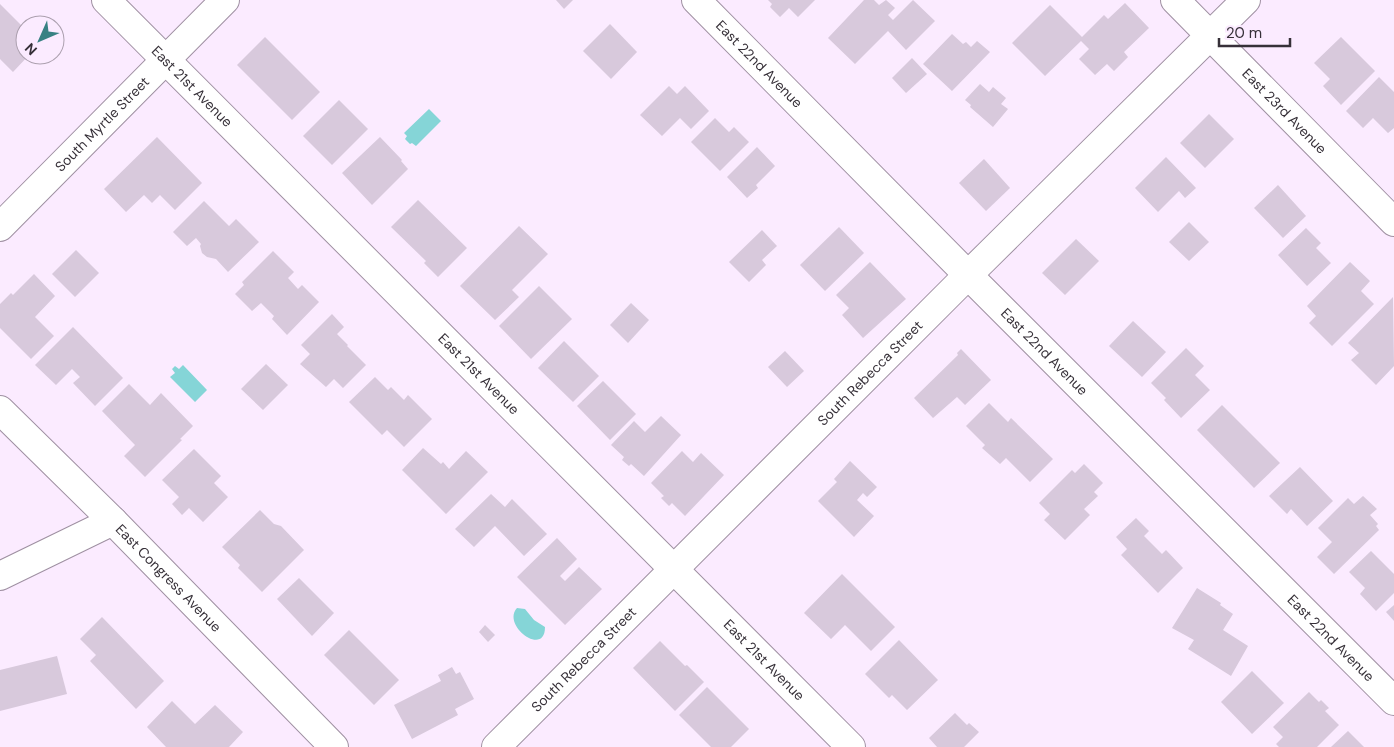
<svg xmlns="http://www.w3.org/2000/svg" width="1394" height="747" font-family="'DM Sans',sans-serif">
  <style>
    .water { fill: #85d5d7 }
    .building { fill: #d8c9dc }
    .lines { fill: none; stroke-linecap: round; stroke-linejoin: round }
    .minor-casing { stroke: #9f90a2; stroke-width: 30 }
    .minor { stroke: #fff; stroke-width: 28 }
    .labels { text-anchor: middle; stroke-width: 4.5; stroke-linejoin: round; paint-order: stroke }
    .street-label { font-size: 14px; fill: #363038; stroke: #fbebff }
  </style>
  <rect width="100%" height="100%" fill="#fbebff"/>
  <g class="water">
    <polygon points="429,109 441,121 416,146 412,143 410,144 405,139 407,136 404,133"/>
    <polygon points="183,365 207,390 195,402 170,377 175,373 172,369 175,366 179,369"/>
    <path d="M517,608l8,1 9,11 11,7c0,31 -44,-2 -28,-19z"/>
  </g>
  <g class="building">
    <polygon points="556,0 573,0 564,9"/>
    <polygon points="768,0 815,0 798,17 789,8 780,17 770,7 772,4"/>
    <polygon points="864,0 874,0 879,5 886,0 895,8 888,15 893,20 913,0 935,21 906,50 888,31 855,64 828,38"/>
    <polygon points="1125,3 1149,28 1124,52 1128,57 1114,71 1107,64 1095,75 1079,59 1089,49 1081,41 1045,76 1012,43 1050,5 1082,37 1104,15 1108,19"/>
    <polygon points="0,4 25,29 25,55 29,55 13,72 0,59"/>
    <polygon points="610,24 637,52 611,79 583,51"/>
    <polygon points="952,34 963,44 966,42 971,47 977,41 990,52 952,91 923,64"/>
    <polygon points="265,37 320,92 292,120 237,65"/>
    <polygon points="1341,37 1375,71 1341,105 1323,86 1330,79 1314,63"/>
    <polygon points="912,58 927,74 906,93 892,78"/>
    <polygon points="1379,77 1394,92 1394,128 1388,133 1373,118 1363,128 1346,111"/>
    <polygon points="980,84 989,92 993,87 1006,98 1001,104 1008,109 993,127 970,107 971,105 965,100"/>
    <polygon points="669,86 677,94 685,86 709,111 691,129 680,118 662,136 640,115"/>
    <polygon points="339,100 368,129 332,165 303,136"/>
    <polygon points="1209,114 1234,139 1205,168 1180,143"/>
    <polygon points="715,118 729,132 734,127 749,142 720,171 691,142"/>
    <polygon points="157,137 202,183 175,210 160,195 152,203 144,195 126,212 104,189"/>
    <polygon points="380,137 402,160 401,161 408,169 372,205 342,173"/>
    <polygon points="757,147 775,166 756,185 758,188 747,198 727,177"/>
    <polygon points="1166,157 1196,188 1185,198 1179,191 1158,212 1135,188"/>
    <polygon points="984,159 1010,188 986,211 959,183"/>
    <polygon points="1278,185 1306,216 1283,238 1254,208"/>
    <polygon points="418,200 467,248 438,277 424,263 426,261 391,227"/>
    <polygon points="204,201 229,226 236,219 259,242 228,272 216,259 207,257 202,253 200,246 201,244 196,238 187,246 173,232"/>
    <polygon points="1189,222 1209,242 1189,261 1169,242"/>
    <polygon points="519,226 548,254 512,290 519,297 495,320 460,286"/>
    <polygon points="839,227 864,253 825,291 800,265"/>
    <polygon points="1306,228 1321,243 1316,248 1331,263 1307,286 1278,255"/>
    <polygon points="762,230 777,246 762,260 766,265 749,282 729,262"/>
    <polygon points="1076,239 1099,261 1065,295 1042,273"/>
    <polygon points="76,250 99,273 75,297 52,274"/>
    <polygon points="273,251 294,272 288,278 298,289 302,285 319,302 287,335 272,319 274,316 261,303 252,311 235,294 244,285 242,282"/>
    <polygon points="870,262 906,299 863,338 842,315 849,308 836,295"/>
    <polygon points="1350,262 1370,281 1361,291 1374,304 1332,346 1309,323 1316,316 1307,306"/>
    <polygon points="34,274 55,296 35,317 54,336 31,359 0,328 0,304 11,293 13,295"/>
    <polygon points="539,286 572,319 531,359 499,326"/>
    <polygon points="1393,297 1394,366 1376,385 1351,360 1359,353 1348,343"/>
    <polygon points="631,303 649,320 628,343 610,325"/>
    <polygon points="332,314 344,327 337,334 348,345 347,346 366,365 343,388 334,379 326,387 300,364 310,354 301,345"/>
    <polygon points="1133,321 1166,352 1142,377 1109,346"/>
    <polygon points="73,327 123,378 95,406 73,383 80,377 72,369 56,385 35,365"/>
    <polygon points="564,341 599,376 573,402 538,368"/>
    <polygon points="1186,348 1204,366 1195,375 1210,390 1181,418 1164,400 1166,398 1151,383"/>
    <polygon points="961,349 991,380 965,405 957,397 933,418 914,398 958,355 957,353"/>
    <polygon points="785,351 804,371 787,387 768,367"/>
    <polygon points="266,364 288,385 263,410 241,389"/>
    <polygon points="375,377 388,390 391,387 404,400 408,395 432,419 404,447 387,430 382,435 349,402"/>
    <polygon points="603,381 636,414 610,440 577,406"/>
    <polygon points="129,384 150,405 161,393 193,426 180,439 182,440 145,477 124,456 135,445 102,411"/>
    <polygon points="989,403 1008,422 1011,418 1053,459 1030,482 1006,458 1000,464 982,448 985,445 966,426"/>
    <polygon points="1222,405 1280,463 1254,488 1197,430"/>
    <polygon points="661,416 681,435 644,476 631,464 629,466 622,460 624,457 611,445 634,421 645,432"/>
    <polygon points="423,448 441,464 443,462 449,469 466,451 488,472 446,514 402,470"/>
    <polygon points="194,449 221,476 214,483 228,497 203,522 189,508 182,515 172,504 179,497 162,480"/>
    <polygon points="682,451 693,462 701,453 724,475 685,516 672,503 669,506 661,498 664,496 651,483"/>
    <polygon points="850,461 877,487 867,497 863,493 857,500 874,516 854,537 818,501 837,482 834,479"/>
    <polygon points="1084,464 1103,483 1094,492 1098,496 1084,509 1090,515 1065,540 1044,520 1050,514 1039,503 1072,470 1075,473"/>
    <polygon points="1300,467 1333,501 1307,526 1291,509 1287,514 1269,496"/>
    <polygon points="491,494 505,507 512,499 547,534 524,556 495,526 474,547 455,529"/>
    <polygon points="1363,496 1377,509 1370,515 1378,524 1376,526 1379,530 1334,574 1317,557 1332,542 1318,528 1348,498 1354,504"/>
    <polygon points="260,510 274,524 281,526 304,550 262,592 238,568 240,565 222,547"/>
    <polygon points="1136,518 1149,531 1144,536 1162,554 1166,550 1183,568 1158,593 1121,555 1127,549 1116,537"/>
    <polygon points="557,538 577,559 560,576 565,581 579,567 602,589 565,625 517,577"/>
    <polygon points="1371,551 1394,574 1394,593 1376,611 1360,594 1365,588 1349,572"/>
    <polygon points="842,574 895,627 871,651 845,625 831,639 804,613"/>
    <polygon points="299,578 334,613 312,636 277,599"/>
    <polygon points="1197,588 1221,603 1220,605 1233,614 1223,630 1248,646 1231,676 1188,649 1194,640 1172,628"/>
    <polygon points="1394,605 1394,621 1386,612"/>
    <polygon points="102,617 164,681 136,709 90,661 96,655 80,639"/>
    <polygon points="485,625 495,635 488,642 479,632"/>
    <polygon points="349,630 399,680 374,705 324,655"/>
    <polygon points="899,640 938,680 907,710 892,695 889,698 865,674"/>
    <polygon points="660,641 685,666 687,665 704,682 675,711 633,668"/>
    <polygon points="57,656 67,694 0,711 0,670"/>
    <polygon points="452,667 456,674 460,672 474,699 455,709 458,715 412,739 394,705 441,681 438,675"/>
    <polygon points="1252,671 1284,703 1252,734 1221,702"/>
    <polygon points="707,687 749,729 731,747 711,747 679,715"/>
    <polygon points="1309,692 1319,702 1321,700 1329,708 1325,711 1339,725 1317,747 1279,747 1276,744 1283,737 1273,727"/>
    <polygon points="172,701 195,724 215,705 243,732 229,747 166,747 147,727"/>
    <polygon points="955,713 967,725 969,723 979,732 964,747 937,747 929,738"/>
    <polygon points="1348,731 1364,747 1331,747"/>
  </g>
  <g class="lines">
    <g class="minor-casing">
      <g id="minor">
        <path id="s1" d="M106,0l745,747"/>
        <path id="s2" d="M696,0l272,275 426,426"/>
        <path id="s3" d="M1175,0l219,222"/>
        <path id="s4" d="M0,227l225,-227"/>
        <path id="s5" d="M0,410l113,111 221,226"/>
        <polyline points="0,576 113,521"/>
        <path id="s6" d="M496,747l472,-472 278,-275"/>
      </g>
    </g>
    <use href="#minor" class="minor"/>
  </g>
  <g class="labels">
    <g class="street-label">
      <text dy="5" stroke="none"><textPath href="#s2" startOffset="90">East 22nd Avenue</textPath></text>
      <text dy="5" stroke="none"><textPath href="#s1" startOffset="122">East 21st Avenue</textPath></text>
      <text dy="5" stroke="none"><textPath href="#s3" startOffset="156">East 23rd Avenue</textPath></text>
      <text dy="5" stroke="none"><textPath href="#s4" startOffset="145">South Myrtle Street</textPath></text>
      <text dy="5" stroke="none"><textPath href="#s2" startOffset="495">East 22nd Avenue</textPath></text>
      <text dy="5" stroke="none"><textPath href="#s6" startOffset="529">South Rebecca Street</textPath></text>
      <text dy="5" stroke="none"><textPath href="#s1" startOffset="528">East 21st Avenue</textPath></text>
      <text dy="5" stroke="none"><textPath href="#s5" startOffset="238">East Congress Avenue</textPath></text>
      <text dy="5" stroke="none"><textPath href="#s2" startOffset="900">East 22nd Avenue</textPath></text>
      <text dy="5" stroke="none"><textPath href="#s6" startOffset="124">South Rebecca Street</textPath></text>
      <text dy="5" stroke="none"><textPath href="#s1" startOffset="932">East 21st Avenue</textPath></text>
    </g>
  </g>
  <g transform="translate(40 40) rotate(225)"><circle r="24" fill="#fbebff" stroke="#aca0af"/>
  <path d="M0-4L9 19L0 12L-9 19Z" fill="#388183"/>
  <text y="-8" font-size="14" font-weight="bold" text-anchor="middle" fill="#363038">N</text>
  </g>
  <path d="M1219 38v8h71v-8" fill="none" stroke="#363038" stroke-width="2.5"/>
  <text x="1226" y="38" font-size="15" fill="#363038" stroke="#fbebff" stroke-width="4" paint-order="stroke">20 m</text>
</svg>
